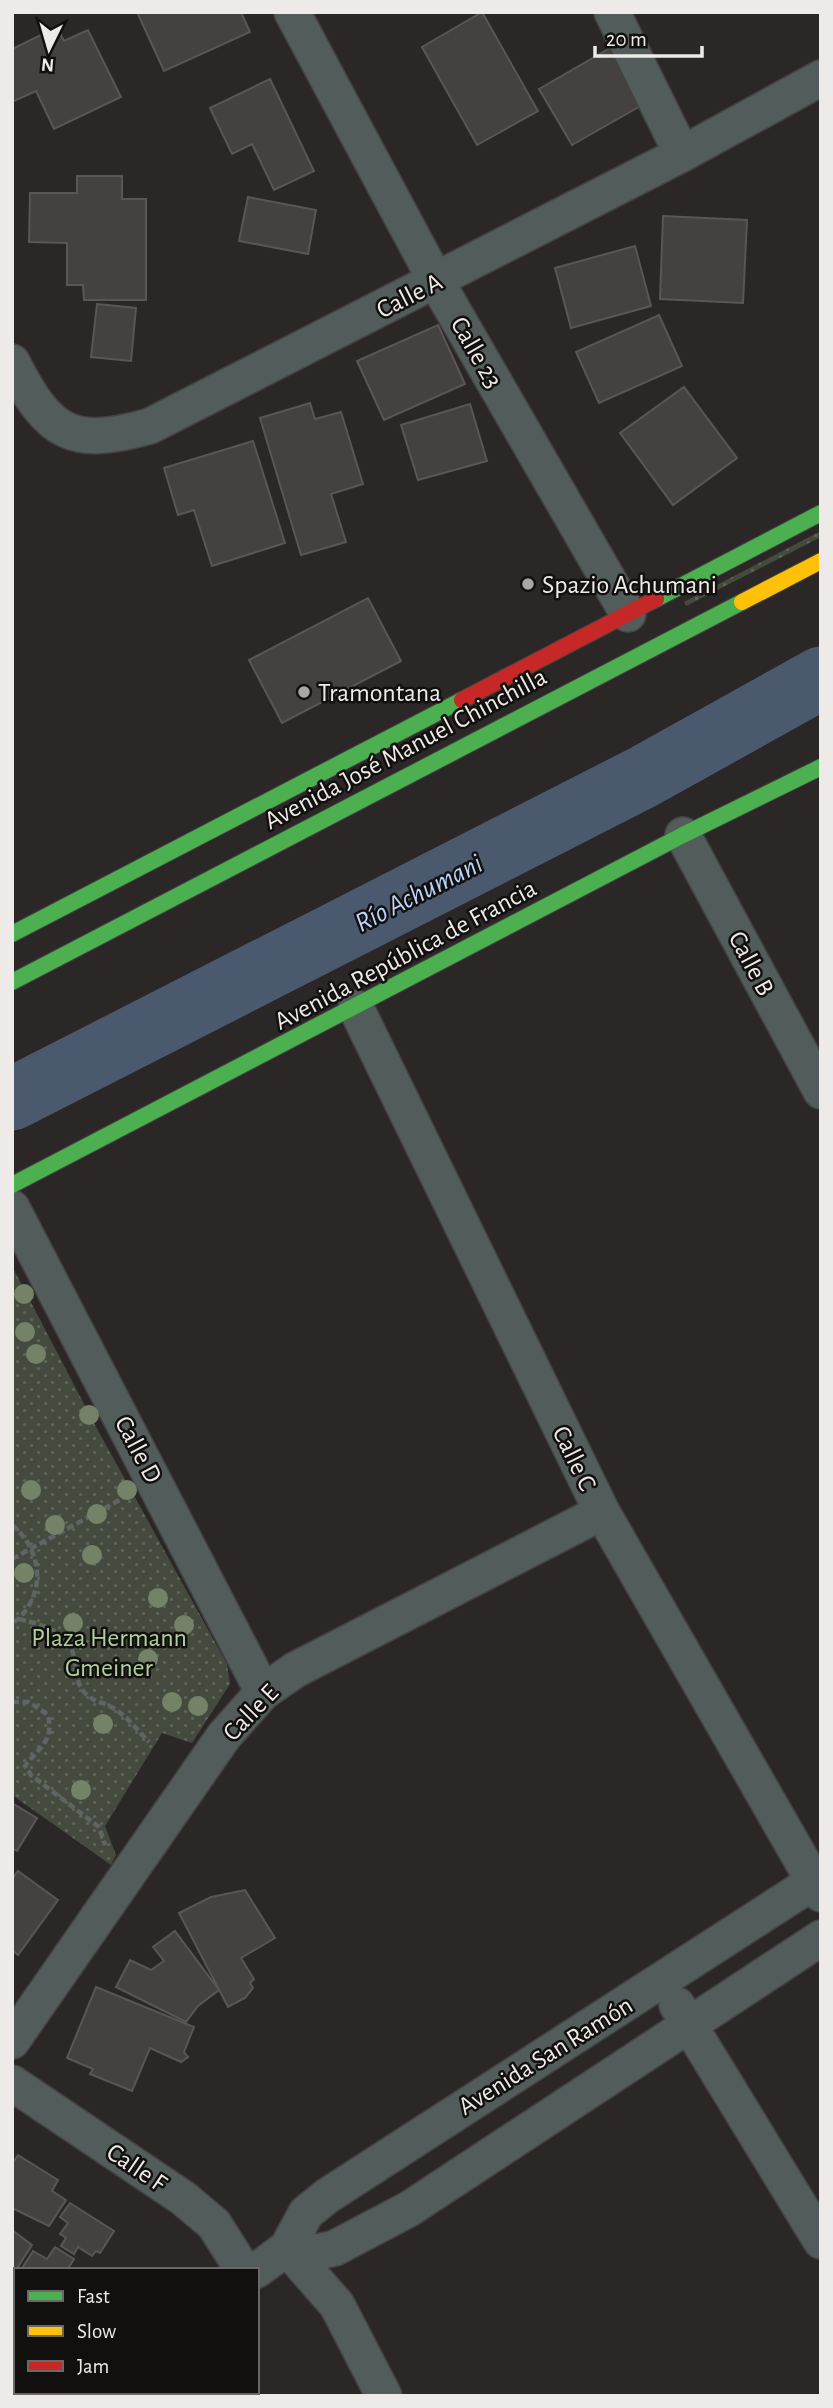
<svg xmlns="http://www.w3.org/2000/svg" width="833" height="2408" font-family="'Alegreya Sans',sans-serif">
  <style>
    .grass { fill: url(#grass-dots) }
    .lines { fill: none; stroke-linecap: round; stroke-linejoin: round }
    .river { stroke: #4b596f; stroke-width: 63 }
    .building { fill: #444140; stroke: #595655; stroke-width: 2 }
    .street-casing { stroke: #444242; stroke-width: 38 }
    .fast-casing { stroke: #444242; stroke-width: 18 }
    .slow-casing { stroke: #444242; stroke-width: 18 }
    .jam-casing { stroke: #444242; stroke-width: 18 }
    .path { stroke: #5f6564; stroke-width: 4.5; stroke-dasharray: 7 3.5; stroke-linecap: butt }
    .street { stroke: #515c5b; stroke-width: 35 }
    .fast { stroke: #4caf50; stroke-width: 16 }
    .slow { stroke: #ffc107; stroke-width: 16 }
    .jam { stroke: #c62828; stroke-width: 16 }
    .tree { fill: #748368 }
    .poi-dot { fill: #a9a6a4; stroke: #12100f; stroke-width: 2.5 }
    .labels { text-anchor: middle; stroke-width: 5; stroke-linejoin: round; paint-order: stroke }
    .street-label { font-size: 26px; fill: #edeae8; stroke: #12100f }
    .poi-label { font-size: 26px; fill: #edeae8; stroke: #12100f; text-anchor: start }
    .park-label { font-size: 26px; fill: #b0cf9e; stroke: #12100f }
    .water-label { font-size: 28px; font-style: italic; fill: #bcd4fb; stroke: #12100f }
  </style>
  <defs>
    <pattern id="grass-dots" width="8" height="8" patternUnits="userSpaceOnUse" patternTransform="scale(1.75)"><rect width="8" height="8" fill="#444b3e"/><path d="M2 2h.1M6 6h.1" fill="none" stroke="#5f655a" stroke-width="1.8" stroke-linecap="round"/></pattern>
  </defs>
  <rect width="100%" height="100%" fill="#2a2726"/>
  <g class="grass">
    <polygon points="821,531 821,537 686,606 684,602"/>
    <polygon points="12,1266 95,1425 227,1664 230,1684 192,1743 162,1733 105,1826 116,1855 111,1865 12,1795"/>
  </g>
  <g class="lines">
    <polyline class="river" points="12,1099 643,777 821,678"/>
  </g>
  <g class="building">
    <polygon points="137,12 241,12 250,32 164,71"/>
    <polygon points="482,12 538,111 477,145 422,47"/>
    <polygon points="57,27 64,41 88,30 121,97 54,129 36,91 12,102 12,49"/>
    <polygon points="610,48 644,104 572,145 539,89"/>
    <polygon points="270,79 314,171 274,190 252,144 232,154 210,108"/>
    <polygon points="77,176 122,176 122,199 146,199 146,300 84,300 83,285 67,285 67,243 29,242 30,193 77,193"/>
    <polygon points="248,197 316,210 308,254 239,241"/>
    <polygon points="663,216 747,220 743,303 660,299"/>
    <polygon points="635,246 651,306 571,328 555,268"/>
    <polygon points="97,304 136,308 131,361 91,357"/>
    <polygon points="659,315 682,366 599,403 576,352"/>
    <polygon points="438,325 465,384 384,420 357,361"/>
    <polygon points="684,387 737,458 673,505 620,433"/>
    <polygon points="310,403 315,419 341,412 363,484 331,494 346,542 301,555 260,418"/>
    <polygon points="470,404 487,461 418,480 401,425"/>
    <polygon points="253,441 285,543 212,566 194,510 178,515 164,468"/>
    <polygon points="368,598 401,661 282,723 249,660"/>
    <polygon points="12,1803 37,1818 17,1851 12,1848"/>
    <polygon points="18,1871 58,1900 18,1955 12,1950 12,1879"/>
    <polygon points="245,1890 275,1938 241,1958 254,1979 250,1983 253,1988 245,1998 228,2007 179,1913 211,1897"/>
    <polygon points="175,1931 219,1990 198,2006 186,2022 116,1987 130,1960 151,1970 164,1961 153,1947"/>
    <polygon points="96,1987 194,2027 184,2052 188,2057 181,2062 150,2048 132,2091 90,2074 93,2069 67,2058"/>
    <polygon points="18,2155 58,2180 52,2191 66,2200 49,2226 12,2208 12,2164"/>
    <polygon points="70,2203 114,2231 100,2253 96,2251 92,2256 78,2247 74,2254 61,2246 66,2238 60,2234 68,2223 60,2217"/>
    <polygon points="12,2230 32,2245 12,2276"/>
    <polygon points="55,2247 74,2259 67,2270 21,2270 33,2251 47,2259"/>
    <polygon points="12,2302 16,2305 16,2359 12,2357"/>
  </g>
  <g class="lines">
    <g class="street-casing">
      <g id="street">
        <polyline points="292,12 436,281 628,614"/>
        <polyline points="612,12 682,154"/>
        <path d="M12,362c37,73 60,86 138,64l532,-272 139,-76"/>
        <polyline points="683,835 821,1091"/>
        <polyline points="356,1008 602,1512 821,1894"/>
        <polyline points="12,1208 263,1692"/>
        <polyline points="677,2005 821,2241"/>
        <polyline points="12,2041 224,1736 263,1692 295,1670 602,1512"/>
        <polyline points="12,2083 183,2198 214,2224 243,2270"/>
        <polyline points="287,2248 318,2252 335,2248 409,2209 821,1938"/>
        <polyline points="287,2248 337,2305 384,2396"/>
        <polyline points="257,2270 287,2248 306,2213 327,2196 821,1877"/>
        <polyline points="167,2392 169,2396"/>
        <polyline points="90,2396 94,2392"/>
      </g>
    </g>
    <g class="fast-casing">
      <g id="fast">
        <polyline points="656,599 821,513"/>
        <polyline points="12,934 462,700"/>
        <polyline points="12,982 742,602"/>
        <polyline points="12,1185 683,835 821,767"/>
      </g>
    </g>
    <g class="slow-casing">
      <polyline id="slow" points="742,602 821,561"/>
    </g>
    <g class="jam-casing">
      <polyline id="jam" points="462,700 656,599"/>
    </g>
    <g class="path">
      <path d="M12,1525c32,26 35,73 0,99"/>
      <polyline points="12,1559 125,1497"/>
      <path d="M19,1619c21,5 50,12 55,38 3,13 1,25 11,36 8,9 18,9 28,15 14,8 25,23 36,34"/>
      <path d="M12,1702h17l19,13c6,27 -9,32 -23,51l6,9 68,52 6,18"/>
    </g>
    <use href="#street" class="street"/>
    <use href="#fast" class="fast"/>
    <use href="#slow" class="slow"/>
    <use href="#jam" class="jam"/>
  </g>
  <g class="tree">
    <circle cx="24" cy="1294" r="10"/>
    <circle cx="25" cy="1332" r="10"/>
    <circle cx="36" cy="1354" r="10"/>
    <circle cx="89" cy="1415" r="10"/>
    <circle cx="31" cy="1490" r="10"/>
    <circle cx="127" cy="1490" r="10"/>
    <circle cx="97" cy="1514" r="10"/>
    <circle cx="55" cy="1525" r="10"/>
    <circle cx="92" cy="1555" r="10"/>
    <circle cx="24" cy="1573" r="10"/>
    <circle cx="158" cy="1598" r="10"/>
    <circle cx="73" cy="1623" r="10"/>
    <circle cx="184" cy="1625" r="10"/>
    <circle cx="148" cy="1659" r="10"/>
    <circle cx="172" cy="1702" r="10"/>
    <circle cx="198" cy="1706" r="10"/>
    <circle cx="103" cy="1724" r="10"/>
    <circle cx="81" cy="1790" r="10"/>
  </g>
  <g class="poi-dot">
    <circle cx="528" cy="584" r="7"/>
    <circle cx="304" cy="692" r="7"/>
  </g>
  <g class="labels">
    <g class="street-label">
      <text transform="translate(409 295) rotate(-27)" y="9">Calle A</text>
      <text transform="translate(477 352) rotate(60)" y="9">Calle 23</text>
      <text transform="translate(405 748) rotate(-28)" y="9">Avenida José Manuel Chinchilla</text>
      <text transform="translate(405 954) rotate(-28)" y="9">Avenida República de Francia</text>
      <text transform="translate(752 963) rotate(62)" y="9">Calle B</text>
      <text transform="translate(139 1449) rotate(62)" y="9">Calle D</text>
      <text transform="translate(575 1458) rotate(64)" y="9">Calle C</text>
      <text transform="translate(250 1712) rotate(-46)" y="9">Calle E</text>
      <text transform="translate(545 2055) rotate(-32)" y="9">Avenida San Ramón</text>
      <text transform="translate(137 2167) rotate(34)" y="9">Calle F</text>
    </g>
    <g class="poi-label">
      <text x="542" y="593">Spazio Achumani</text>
      <text x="318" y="701">Tramontana</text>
    </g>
    <g class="park-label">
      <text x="109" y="1646">Plaza Hermann<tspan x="109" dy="30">Gmeiner</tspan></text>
    </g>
    <g class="water-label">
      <text transform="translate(418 892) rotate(-27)" y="10">Río Achumani</text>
    </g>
  </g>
  <rect width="833" height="2408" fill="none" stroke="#edeae8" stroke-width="28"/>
  <rect x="14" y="2268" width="245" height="126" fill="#12100f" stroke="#6a6766" stroke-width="2"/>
  <rect x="28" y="2291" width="35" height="10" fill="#4caf50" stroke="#6a6766" stroke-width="2"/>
  <text x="77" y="2303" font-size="21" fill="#edeae8">Fast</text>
  <rect x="28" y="2326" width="35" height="10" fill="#ffc107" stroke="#6a6766" stroke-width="2"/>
  <text x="77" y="2338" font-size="21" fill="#edeae8">Slow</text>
  <rect x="28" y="2361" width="35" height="10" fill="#c62828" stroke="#6a6766" stroke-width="2"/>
  <text x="77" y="2373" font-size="21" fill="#edeae8">Jam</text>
  <g transform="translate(49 49) rotate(185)" stroke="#12100f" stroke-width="5" paint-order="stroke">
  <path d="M0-5L12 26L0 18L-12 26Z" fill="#edeae8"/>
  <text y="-10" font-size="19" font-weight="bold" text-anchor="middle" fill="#edeae8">N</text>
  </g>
  <path d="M595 46v10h107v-10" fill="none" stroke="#edeae8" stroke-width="3.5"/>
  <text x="606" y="46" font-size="21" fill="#edeae8" stroke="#12100f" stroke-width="5" paint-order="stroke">20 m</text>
</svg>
